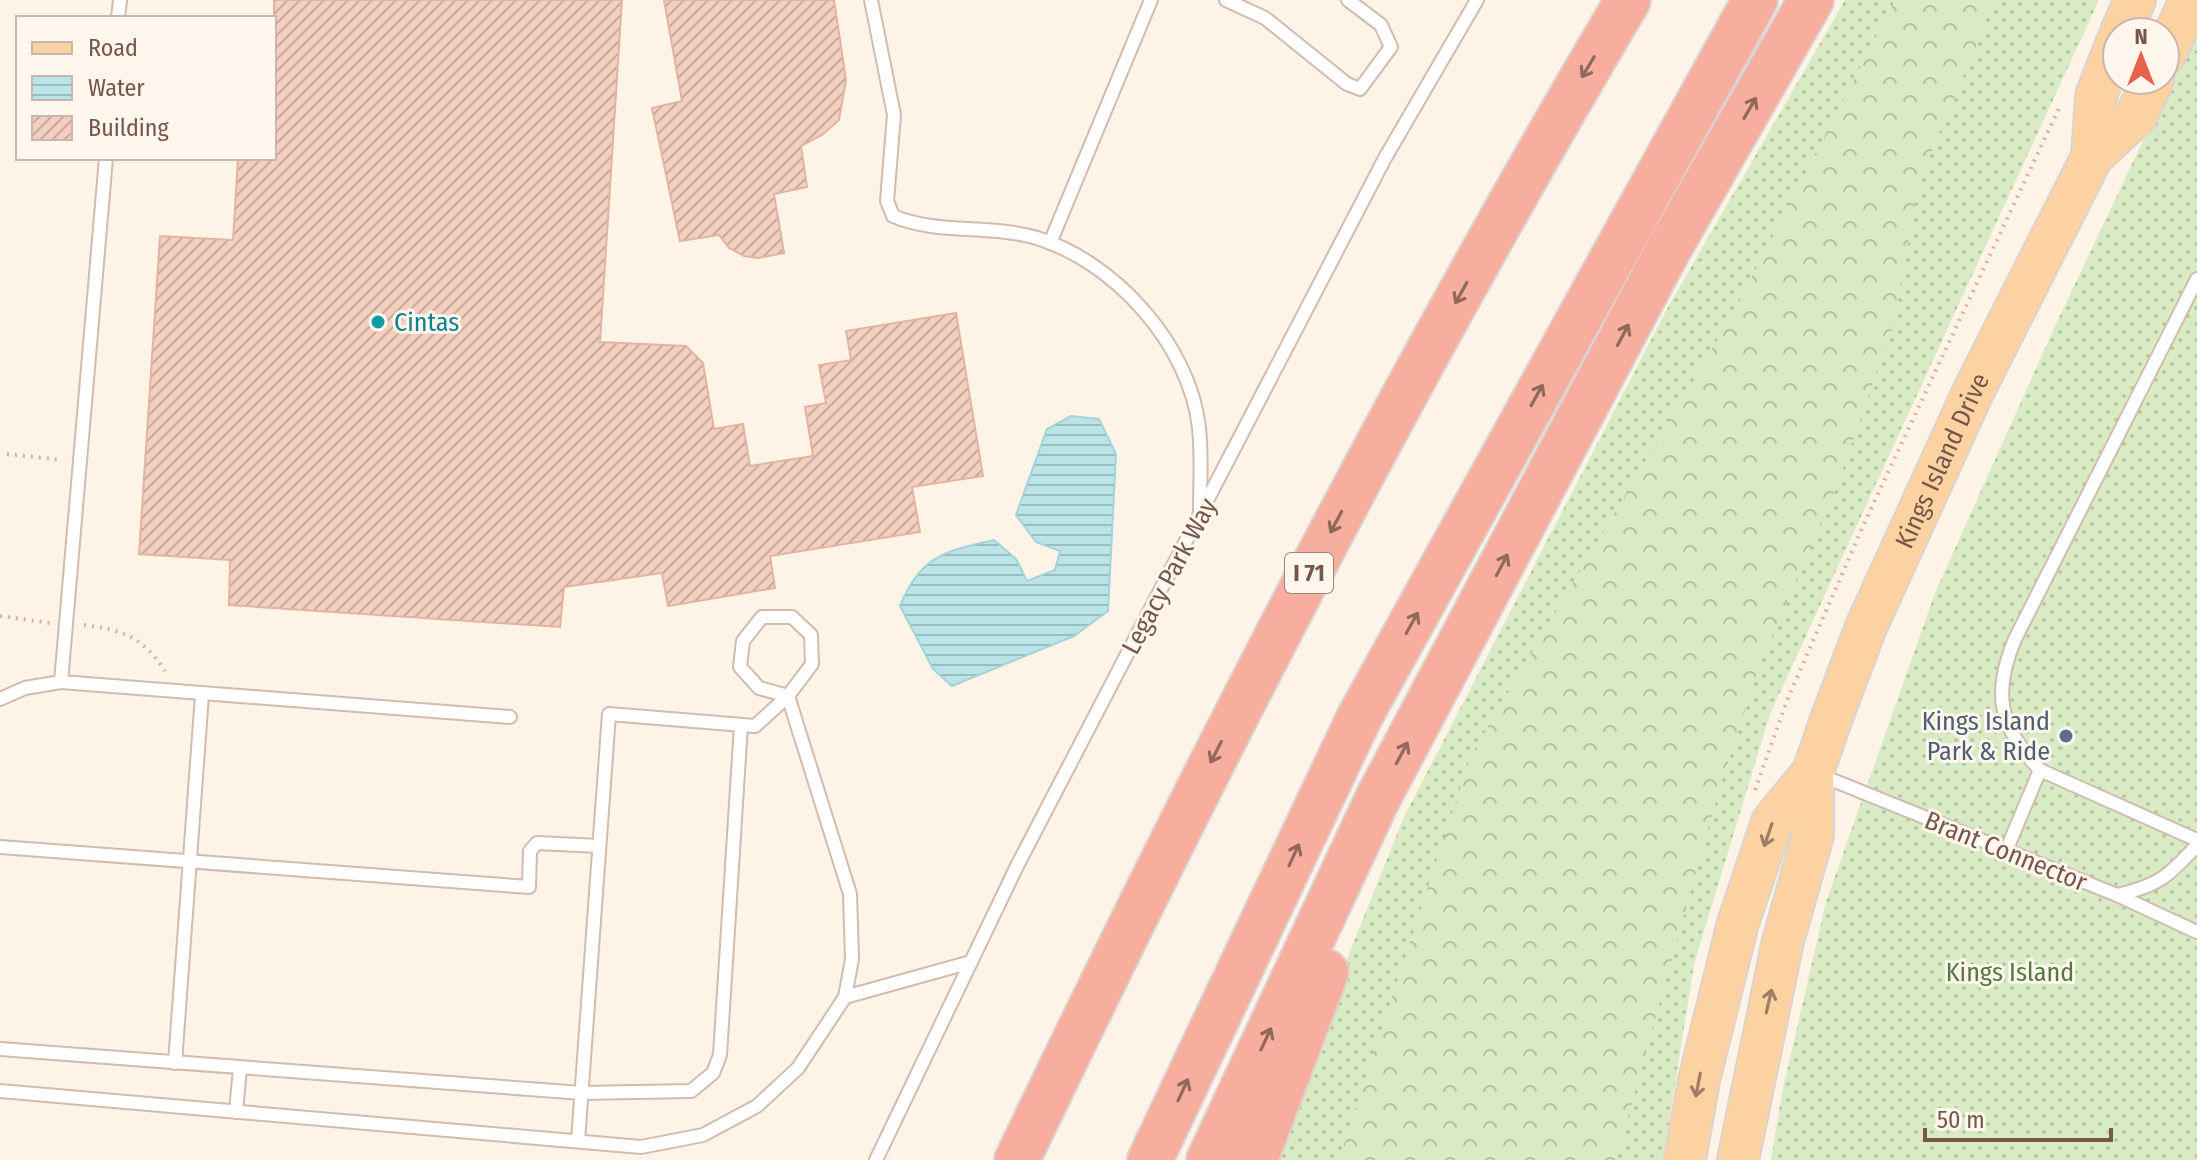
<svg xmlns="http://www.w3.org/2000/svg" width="2197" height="1160" font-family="'Fira Sans Condensed',sans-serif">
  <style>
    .grass { fill: url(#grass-dots) }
    .forest { fill: url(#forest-crowns) }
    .water { fill: url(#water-rules); stroke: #a1d5d9; stroke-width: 2 }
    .building { fill: url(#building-hatch); stroke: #e5b49f; stroke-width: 2 }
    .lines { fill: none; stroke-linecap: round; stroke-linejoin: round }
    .service-casing { stroke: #d1bcaf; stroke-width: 16 }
    .primary-casing { stroke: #dcd3d0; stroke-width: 44 }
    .motorway-casing { stroke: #dcd3d0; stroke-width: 48 }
    .path { stroke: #d8b2a1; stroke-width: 4; stroke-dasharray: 2 6; stroke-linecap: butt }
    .service { stroke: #fff; stroke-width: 12 }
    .primary { stroke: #fbd2a0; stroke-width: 40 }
    .motorway { stroke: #f7ae9e; stroke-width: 44 }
    .oneway { stroke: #91685c }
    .oneway2 { stroke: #9f7c64 }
    .culture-dot { fill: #0f9aa8; stroke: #fff7ee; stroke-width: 3 }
    .service-dot { fill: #5c6f8a; stroke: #fff7ee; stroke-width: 3 }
    .labels { text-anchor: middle; stroke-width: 6; stroke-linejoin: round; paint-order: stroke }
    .shield { fill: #fff7ee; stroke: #a0877c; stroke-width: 2 }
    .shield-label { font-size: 24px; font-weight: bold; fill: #77574b }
    .culture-label { font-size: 26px; fill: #0d838f; stroke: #fff7ee; text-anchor: start }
    .street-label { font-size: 26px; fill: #77574b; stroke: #fff7ee }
    .service-label { font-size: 26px; fill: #4e5e75; stroke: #fff7ee; text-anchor: end }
    .park-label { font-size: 26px; fill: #557740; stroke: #fff7ee }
  </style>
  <defs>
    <pattern id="grass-dots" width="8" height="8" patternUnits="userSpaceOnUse" patternTransform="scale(2)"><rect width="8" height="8" fill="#d8ebc5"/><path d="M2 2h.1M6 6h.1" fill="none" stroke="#b4c1a2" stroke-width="1.8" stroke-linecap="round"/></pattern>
    <pattern id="forest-crowns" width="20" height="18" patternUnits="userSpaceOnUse" patternTransform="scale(2)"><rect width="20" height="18" fill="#d8ebc5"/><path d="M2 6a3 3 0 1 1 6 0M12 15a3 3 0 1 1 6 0" fill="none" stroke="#b4c1a2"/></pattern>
    <pattern id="water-rules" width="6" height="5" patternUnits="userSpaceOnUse" patternTransform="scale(2)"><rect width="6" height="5" fill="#bbe4e7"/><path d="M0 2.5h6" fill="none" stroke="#9dbcbd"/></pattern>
    <pattern id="building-hatch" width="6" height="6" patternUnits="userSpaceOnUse" patternTransform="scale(2)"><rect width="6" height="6" fill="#f2cfbf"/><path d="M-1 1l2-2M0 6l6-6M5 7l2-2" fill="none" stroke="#c9ab9d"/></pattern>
  </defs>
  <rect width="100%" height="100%" fill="#fdf3e7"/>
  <g class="grass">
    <polygon points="1845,0 2099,0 1770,714 1694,964 1663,1160 1266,1160 1404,817 1667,309"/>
    <polygon points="2197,27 2197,1160 1771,1160 1782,1093 1826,902 1935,593 2056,324"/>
  </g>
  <polygon class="forest" points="1895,0 1991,0 1985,25 1919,181 1893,326 1838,483 1758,669 1713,811 1616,1160 1339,1160 1471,755 1732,315"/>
  <path class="water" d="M1071,416l28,3 17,35 -8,157 -34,25 -122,50 -19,-17 -33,-63c20,-50 45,-55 94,-66l22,19 11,22 28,-11 5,-19 -24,-9 -20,-27 31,-86z"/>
  <g class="building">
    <polygon points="274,0 622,0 600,342 686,346 703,363 714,429 743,424 750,466 813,456 805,407 826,403 819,365 851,360 846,331 956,313 983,476 912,487 920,532 770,556 775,588 668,606 662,573 564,587 560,627 229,605 230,560 139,554 160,236 233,240 238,158 274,158"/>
    <polygon points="664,0 834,0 846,80 839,120 822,135 801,146 807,187 774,194 784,253 758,258 744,256 729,248 719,235 680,241 652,108 682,101"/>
  </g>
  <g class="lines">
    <g class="service-casing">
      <g id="service">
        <path d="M871,0l23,115 -7,86 6,15c45,19 97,8 144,22 78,24 153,107 162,190 3,27 1,57 1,85"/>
        <polyline points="1226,0 1265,18 1347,84 1360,89 1391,47 1381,25 1348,0"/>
        <polyline points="118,18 120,0"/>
        <polyline points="1050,243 1151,0"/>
        <path d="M2197,279l-182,360c-23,54 -16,88 25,131l157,70"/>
        <polyline points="61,682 106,158"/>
        <polyline points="0,699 25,688 61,682 510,717"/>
        <polyline points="1820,775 2117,895 2197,932"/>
        <polyline points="0,847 529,887 530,851 537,843 599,846"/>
        <polyline points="2006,851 2040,770"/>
        <path d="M2117,895c41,-9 52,-19 80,-50"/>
        <polyline points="845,997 971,962"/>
        <polyline points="0,1049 582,1093 691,1091 713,1073 720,1055 741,725"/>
        <polyline points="175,1063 202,695"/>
        <polyline points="0,1091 641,1147 703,1135 757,1106 798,1068 845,997 852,959 850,894 788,696"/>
        <polyline points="236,1112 240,1068"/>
        <polyline points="578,1141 609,714 755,726 788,696 812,664 811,635 792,617 762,617 743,641 740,667 759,688 788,696"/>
        <polyline points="876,1160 1017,866 1385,158 1477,0"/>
      </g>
    </g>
    <g class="primary-casing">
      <g id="primary">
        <polyline points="2121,32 2135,0"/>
        <polyline points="2165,55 2190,0"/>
        <polyline points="2092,157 2096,96 2117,42"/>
        <polyline points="1685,1160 1699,1080 1738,923 1772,822 1813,772"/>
        <path id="s1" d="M1738,1160l45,-219 30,-106v-63l19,-55 34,-90 108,-237 118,-233 44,-41 17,-36"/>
      </g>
    </g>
    <g class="motorway-casing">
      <g id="motorway">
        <path d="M1017,1160c189,-395 388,-783 611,-1160"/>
        <polyline points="1150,1160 1359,718 1755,0"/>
        <polyline points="1209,1160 1378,798 1668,250 1811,0"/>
        <polyline points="1255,1160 1326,972"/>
      </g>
    </g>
    <g class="path">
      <polyline points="7,454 62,460"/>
      <polyline points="0,616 50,623"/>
      <path d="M84,625c39,5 59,12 81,46"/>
      <polyline points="1755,790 1788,698 1867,517 2061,104"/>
    </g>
    <use href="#service" class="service"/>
    <use href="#primary" class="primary"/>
    <use href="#motorway" class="motorway"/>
  </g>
  <defs><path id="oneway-shaft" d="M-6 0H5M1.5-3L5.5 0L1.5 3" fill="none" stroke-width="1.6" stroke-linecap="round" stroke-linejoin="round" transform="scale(2)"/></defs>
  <g class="oneway">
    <use href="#oneway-shaft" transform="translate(1588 67) rotate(121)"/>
    <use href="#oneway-shaft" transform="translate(1750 108) rotate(-60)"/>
    <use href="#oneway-shaft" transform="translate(1461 293) rotate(119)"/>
    <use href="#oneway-shaft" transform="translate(1623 335) rotate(-62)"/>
    <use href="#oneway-shaft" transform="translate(1537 395) rotate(-61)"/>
    <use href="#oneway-shaft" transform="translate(1336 522) rotate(118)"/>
    <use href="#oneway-shaft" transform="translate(1502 565) rotate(-62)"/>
    <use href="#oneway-shaft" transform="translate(1412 623) rotate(-61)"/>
    <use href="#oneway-shaft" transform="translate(1216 752) rotate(117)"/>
    <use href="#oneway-shaft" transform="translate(1402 753) rotate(-62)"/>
    <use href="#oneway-shaft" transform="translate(1294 855) rotate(-65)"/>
    <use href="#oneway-shaft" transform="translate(1266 1039) rotate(-65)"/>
    <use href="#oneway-shaft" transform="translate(1183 1090) rotate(-65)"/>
  </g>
  <g class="oneway2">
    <use href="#oneway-shaft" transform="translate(1768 835) rotate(109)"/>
    <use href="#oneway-shaft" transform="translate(1769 1001) rotate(-77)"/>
    <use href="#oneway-shaft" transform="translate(1698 1085) rotate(101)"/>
  </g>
  <circle class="culture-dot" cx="378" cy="322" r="8"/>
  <circle class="service-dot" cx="2066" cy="736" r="8"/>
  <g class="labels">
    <rect class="shield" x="1285" y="553" width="48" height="40" rx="6"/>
    <g class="shield-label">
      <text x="1309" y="581">I 71</text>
    </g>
    <g class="culture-label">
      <text x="394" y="331">Cintas</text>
    </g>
    <g class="street-label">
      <text dy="9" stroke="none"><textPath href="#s1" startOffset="734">Kings Island Drive</textPath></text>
      <text transform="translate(1169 576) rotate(-62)" y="9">Legacy Park Way</text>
      <text transform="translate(2006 851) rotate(22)" y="9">Brant Connector</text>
    </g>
    <g class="service-label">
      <text x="2050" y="730">Kings Island<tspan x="2050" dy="30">Park &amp; Ride</tspan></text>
    </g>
    <g class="park-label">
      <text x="2010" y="981">Kings Island</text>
    </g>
  </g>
  <rect x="16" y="16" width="260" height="144" fill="#fff7ee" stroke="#c9b7ad" stroke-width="2"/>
  <rect x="32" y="42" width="40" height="12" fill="#fbd2a0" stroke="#c9b7ad" stroke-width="2"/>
  <text x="88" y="56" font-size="24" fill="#77574b">Road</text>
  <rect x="32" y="76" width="40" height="24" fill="url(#water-rules)" stroke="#c9b7ad" stroke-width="2"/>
  <text x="88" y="96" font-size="24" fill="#77574b">Water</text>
  <rect x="32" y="116" width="40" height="24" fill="url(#building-hatch)" stroke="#c9b7ad" stroke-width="2"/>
  <text x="88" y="136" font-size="24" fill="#77574b">Building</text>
  <g transform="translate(2141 56)"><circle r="38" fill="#fff7ee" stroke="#c9b7ad" stroke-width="2"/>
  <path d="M0-6L14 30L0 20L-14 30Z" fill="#e7624c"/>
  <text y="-12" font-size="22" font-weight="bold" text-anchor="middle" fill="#77574b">N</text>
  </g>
  <path d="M1925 1128v12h186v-12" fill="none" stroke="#77574b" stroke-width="4"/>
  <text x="1937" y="1128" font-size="24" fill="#77574b" stroke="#fff7ee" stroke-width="6" paint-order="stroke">50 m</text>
</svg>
